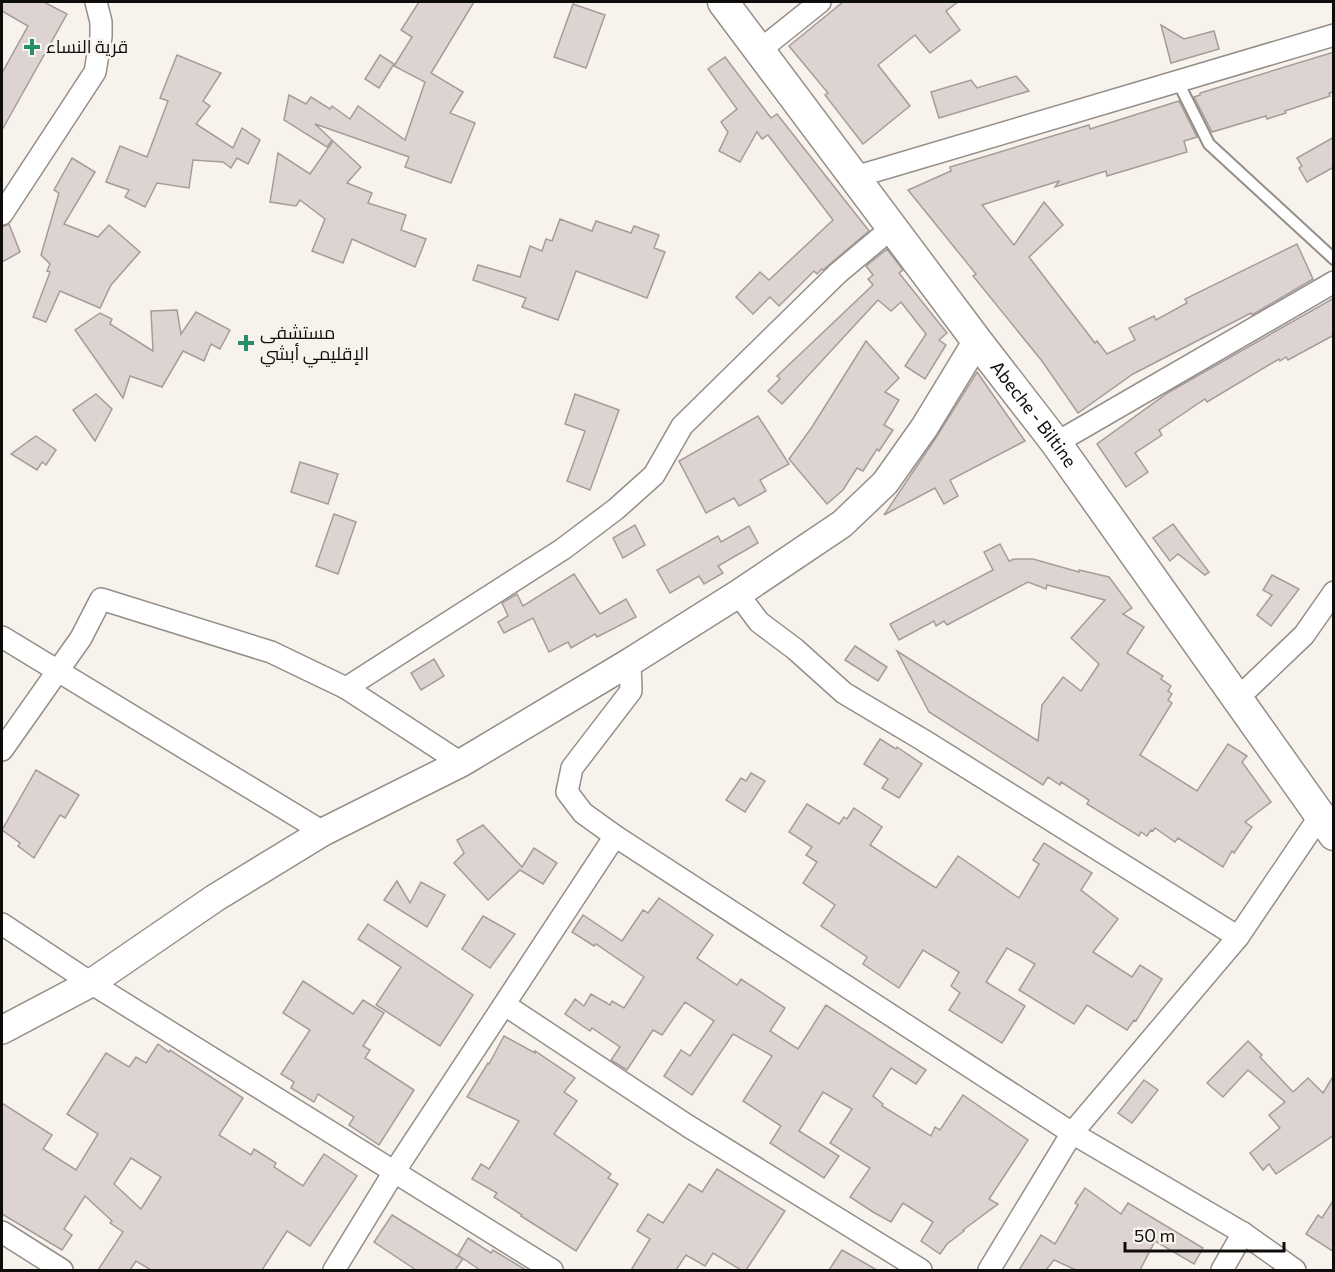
<svg xmlns="http://www.w3.org/2000/svg" width="1335" height="1272" font-family="Commissioner,Cairo,sans-serif">
  <style>
    .building { fill: #ddd3d1; stroke: #a59c9a; stroke-width: 1.5; fill-rule: evenodd }
    .lines { fill: none; stroke-linecap: round; stroke-linejoin: round }
    .service-casing { stroke: #948e88; stroke-width: 14 }
    .minor-casing { stroke: #948e88; stroke-width: 24 }
    .tertiary-casing { stroke: #948e88; stroke-width: 30 }
    .secondary-casing { stroke: #948e88; stroke-width: 33 }
    .service { stroke: #fff; stroke-width: 10 }
    .minor { stroke: #fff; stroke-width: 21 }
    .tertiary { stroke: #fff; stroke-width: 27 }
    .secondary { stroke: #fff; stroke-width: 30 }
    .poi-dot { fill: #288e69; stroke: #f8f2ec; stroke-width: 2 }
    .labels { text-anchor: middle; stroke-width: 5; stroke-linejoin: round; paint-order: stroke }
    .poi-label { font-size: 18px; fill: #0f0d0b; stroke: #f8f2ec; text-anchor: start }
    .street-label { font-size: 18px; fill: #0f0d0b; stroke: #f8f2ec }
  </style>
  <rect width="100%" height="100%" fill="#f8f2ec"/>
  <g class="building">
    <polygon points="2,2 44,2 67,14 2,130 2,73 28,26 2,11"/>
    <polygon points="419,2 474,2 431,73 463,92 450,113 475,123 451,183 405,167 409,157 315,124 332,140 327,147 284,120 289,95 306,104 311,97 330,109 332,106 350,119 358,106 405,140 425,82 394,66 412,37 401,30"/>
    <polygon points="843,2 958,2 946,11 960,30 930,53 915,35 878,65 910,106 863,144 825,95 828,93 789,46"/>
    <polygon points="573,4 605,15 586,68 554,57"/>
    <polygon points="1161,25 1184,39 1214,31 1219,49 1171,63"/>
    <polygon points="1334,52 1334,92 1329,93 1330,96 1285,111 1286,113 1267,119 1266,116 1212,132 1194,97 1200,95 1200,93"/>
    <polygon points="177,55 221,73 203,101 210,106 196,124 233,148 242,128 260,140 248,164 237,158 231,168 223,162 193,160 189,188 157,183 145,207 125,197 129,190 106,182 120,146 147,157 168,101 160,98"/>
    <polygon points="380,55 394,64 379,88 365,79"/>
    <polygon points="725,57 771,118 777,114 869,231 823,270 822,269 817,274 814,271 779,306 770,297 753,314 736,297 760,272 769,280 833,220 768,135 762,139 757,132 740,162 719,151 728,132 721,122 737,109 708,69"/>
    <polygon points="1016,76 1029,91 939,118 931,92 971,80 977,88"/>
    <polygon points="1179,101 1197,137 1184,141 1187,152 1107,176 1106,171 1055,187 1059,181 982,205 1014,245 1044,202 1063,225 1029,257 1095,343 1097,341 1107,354 1135,340 1129,328 1154,316 1156,320 1187,303 1185,299 1297,244 1313,279 1252,315 1251,313 1133,374 1078,413 1042,361 973,276 976,274 908,190 951,171 950,167 1089,125 1090,129"/>
    <polygon points="1334,137 1334,167 1307,182 1299,168 1302,166 1297,158"/>
    <polygon points="333,141 361,167 347,183 372,193 368,203 406,215 401,230 426,239 415,267 352,239 343,263 312,251 325,219 300,200 296,206 270,202 278,153 310,174"/>
    <polygon points="72,158 95,172 64,224 98,237 109,225 140,252 111,285 100,308 60,291 46,322 33,317 50,272 47,271 50,264 41,255 59,193 54,190"/>
    <polygon points="560,219 592,231 596,221 631,233 634,226 659,235 654,248 665,252 647,298 576,271 558,320 522,307 526,298 473,280 478,265 520,277 530,246 542,251 546,239 552,241"/>
    <polygon points="9,224 20,252 2,262 2,227"/>
    <polygon points="887,249 903,270 899,273 947,333 939,340 946,345 925,379 905,366 926,334 901,302 891,311 878,300 782,404 768,391 780,379 777,376 873,285 868,279 873,275 866,266"/>
    <polygon points="1334,298 1334,335 1288,360 1286,357 1280,361 1279,359 1207,402 1205,399 1159,430 1162,435 1135,453 1148,472 1126,487 1097,444 1169,392"/>
    <polygon points="177,310 181,334 196,312 230,330 220,349 211,344 204,361 183,351 162,387 130,376 123,398 75,330 100,313 112,319 110,324 153,351 151,311"/>
    <polygon points="866,341 899,378 885,392 899,400 884,425 893,430 879,451 877,449 863,471 857,468 843,490 827,504 789,459 812,427"/>
    <polygon points="977,372 1025,441 950,480 958,496 944,504 935,488 884,515 937,436"/>
    <polygon points="96,394 112,409 95,441 73,410"/>
    <polygon points="575,394 619,410 590,490 567,481 585,431 565,424"/>
    <polygon points="758,416 789,464 760,480 766,491 739,506 734,498 706,513 679,461"/>
    <polygon points="36,436 56,450 46,465 42,462 37,470 11,454"/>
    <polygon points="300,462 338,474 328,504 291,492"/>
    <polygon points="334,514 356,522 338,574 316,566"/>
    <polygon points="1173,524 1209,572 1205,575 1178,554 1170,561 1153,538"/>
    <polygon points="635,525 645,545 623,558 613,538"/>
    <polygon points="749,526 758,543 718,566 723,573 704,584 699,576 670,593 657,570 718,536 721,542"/>
    <polygon points="1000,544 1009,561 1014,559 1033,559 1079,572 1079,570 1109,577 1132,608 1123,614 1144,627 1127,653 1163,676 1161,679 1171,686 1168,691 1172,694 1168,700 1172,703 1140,755 1197,791 1228,744 1247,756 1242,762 1271,802 1245,822 1252,827 1234,853 1232,851 1223,867 1178,838 1175,842 1155,828 1153,831 1151,830 1147,836 1141,832 1139,836 1087,804 1089,800 1061,782 1060,785 1048,777 1043,785 929,712 897,651 1038,741 1042,705 1063,677 1081,691 1099,664 1071,638 1105,600 1047,585 1046,589 1028,582 947,625 944,621 936,626 934,621 899,640 890,624 993,570 984,552"/>
    <polygon points="574,574 600,614 626,599 636,617 597,637 595,634 571,648 568,642 549,652 533,618 504,633 498,622 508,616 502,603 517,594 523,606"/>
    <polygon points="1272,575 1299,589 1271,626 1257,615 1272,595 1263,590"/>
    <polygon points="855,646 887,667 878,681 845,660"/>
    <polygon points="434,659 444,676 421,690 411,673"/>
    <polygon points="880,739 896,749 897,747 922,764 899,798 882,788 888,779 864,764"/>
    <polygon points="36,770 79,795 65,818 60,815 34,858 18,846 20,843 2,830"/>
    <polygon points="751,773 765,781 745,812 726,800 741,778 746,781"/>
    <polygon points="807,804 839,824 844,817 847,819 854,808 882,827 870,845 936,888 958,856 1019,898 1039,864 1033,860 1044,843 1092,873 1081,890 1118,919 1093,952 1132,977 1140,965 1162,979 1136,1021 1134,1020 1127,1030 1087,1005 1074,1024 1019,990 1035,964 1007,948 986,982 1025,1006 1002,1043 949,1010 960,993 951,986 959,972 923,950 899,988 863,964 867,957 821,926 835,905 803,883 817,862 806,855 812,847 789,832"/>
    <polygon points="483,825 522,867 534,848 557,863 543,884 520,870 488,900 454,863 464,853 457,840"/>
    <polygon points="397,881 410,903 421,882 445,895 427,927 384,900"/>
    <polygon points="659,898 713,935 697,958 737,985 741,979 785,1008 770,1031 798,1049 826,1005 926,1070 916,1084 891,1068 873,1096 883,1104 882,1106 931,1136 935,1127 940,1130 963,1095 1028,1140 989,1199 998,1204 963,1230 964,1231 947,1244 940,1254 921,1241 933,1222 903,1203 891,1222 873,1212 850,1197 870,1168 830,1143 852,1109 823,1092 799,1131 839,1156 824,1178 770,1143 781,1126 743,1101 772,1056 733,1034 692,1095 664,1076 681,1050 690,1056 714,1021 685,1002 662,1035 653,1030 627,1070 611,1060 620,1047 592,1028 590,1031 565,1014 575,999 584,1006 591,994 610,1005 612,1001 624,1008 644,977 596,944 594,946 572,932 583,915 622,941 643,910 648,913"/>
    <polygon points="483,916 515,934 490,968 462,949"/>
    <polygon points="368,924 473,995 440,1046 376,1005 401,967 358,939"/>
    <polygon points="303,981 353,1014 363,1000 384,1013 363,1046 370,1050 365,1058 414,1090 379,1145 349,1125 354,1117 318,1094 314,1102 291,1088 294,1082 281,1074 310,1030 283,1013"/>
    <polygon points="504,1036 535,1053 535,1051 575,1078 564,1092 577,1101 554,1134 611,1174 608,1178 618,1184 576,1251 521,1216 522,1215 494,1197 497,1193 472,1179 481,1164 489,1169 519,1121 467,1097 488,1063 489,1064"/>
    <polygon points="1248,1041 1262,1055 1260,1057 1293,1092 1308,1078 1323,1093 1334,1075 1334,1135 1276,1174 1269,1164 1263,1170 1250,1153 1280,1128 1269,1115 1285,1102 1248,1070 1223,1097 1207,1083"/>
    <path d="M158,1044l11,8 1,-2 73,48 -24,37 32,20 3,-6 22,14 -2,4 29,19 21,-32 33,22 -47,70 -23,-15 -25,39h-111l-15,-9 -6,9h-32l25,-38 -13,-9 2,-2 -27,-25 -21,33 8,6 -10,15 -60,-36v-111l50,32 -9,14 33,21 22,-36 -31,-20 39,-61 23,14 7,-10 10,6zM131,1158l30,19 -20,32 -27,-25z"/>
    <polygon points="1144,1080 1158,1090 1132,1123 1118,1113"/>
    <polygon points="717,1169 785,1211 746,1270 741,1270 713,1253 705,1266 686,1255 676,1270 631,1270 650,1239 637,1231 648,1214 663,1223 689,1184 702,1192"/>
    <polygon points="1085,1188 1121,1214 1128,1203 1203,1248 1194,1264 1155,1241 1140,1270 1076,1270 1054,1260 1046,1270 1019,1270 1041,1235 1055,1244 1078,1205 1075,1203"/>
    <polygon points="1334,1199 1334,1252 1306,1234 1318,1215 1322,1218"/>
    <polygon points="392,1215 463,1259 455,1270 416,1270 374,1242"/>
    <polygon points="468,1238 491,1253 493,1250 526,1270 480,1270 458,1255"/>
    <polygon points="842,1250 877,1270 829,1270"/>
  </g>
  <g class="lines">
    <g class="service-casing">
      <polyline id="service" points="1178,82 1209,144 1334,259"/>
    </g>
    <g class="minor-casing">
      <g id="minor">
        <polyline points="760,50 820,2"/>
        <polyline points="855,177 1334,35"/>
        <polyline points="2,214 95,72 101,37 101,22 96,2"/>
        <polyline points="1056,443 1334,282"/>
        <polyline points="738,594 759,622 795,649 844,693 923,740 1238,937"/>
        <polyline points="2,637 323,832"/>
        <polyline points="630,662 631,691 572,768 567,792 583,813 615,836 1072,1133 1243,1233 1295,1270"/>
        <polyline points="346,688 563,549 616,509 654,475 682,426 838,273 893,227"/>
        <polyline points="1238,698 1304,635 1334,592"/>
        <polyline points="2,750 81,638 101,599 271,652 346,688 461,763"/>
        <polyline points="2,924 91,983 552,1270"/>
        <polyline points="505,1005 688,1126 921,1270"/>
        <polyline points="2,1232 62,1270"/>
        <polyline points="334,1270 394,1172 615,836"/>
        <polyline points="989,1270 1072,1133 1238,937 1320,816"/>
        <polyline points="1222,1270 1243,1233"/>
      </g>
    </g>
    <g class="tertiary-casing">
      <polyline id="tertiary" points="2,1030 91,983 215,898 323,832 461,763 630,662 738,594 842,524 885,483 924,428 977,341"/>
    </g>
    <g class="secondary-casing">
      <g id="secondary">
        <path id="s1" d="M723,2l254,339 79,102 278,392"/>
      </g>
    </g>
    <use href="#service" class="service"/>
    <use href="#minor" class="minor"/>
    <use href="#tertiary" class="tertiary"/>
    <use href="#secondary" class="secondary"/>
  </g>
  <g class="poi-dot">
    <path d="M29 38h6v6h6v6h-6v6h-6v-6h-6v-6h6z"/>
    <path d="M243 334h6v6h6v6h-6v6h-6v-6h-6v-6h6z"/>
  </g>
  <g class="labels">
    <g class="poi-label">
      <text x="46" y="53">قرية النساء</text>
      <text x="260" y="339">مستشفى<tspan x="260" dy="21">الإقليمي أبشي</tspan></text>
    </g>
    <g class="street-label">
      <text dy="6" stroke="none"><textPath href="#s1" startOffset="516">Abeche - Biltine</textPath></text>
    </g>
  </g>
  <rect width="1335" height="1272" fill="none" stroke="#0f0d0b" stroke-width="6"/>
  <path d="M1125 1242v9h159v-9" fill="none" stroke="#0f0d0b" stroke-width="3"/>
  <text x="1134" y="1242" font-size="18" fill="#0f0d0b" stroke="#f8f2ec" stroke-width="4.5" paint-order="stroke">50 m</text>
</svg>
